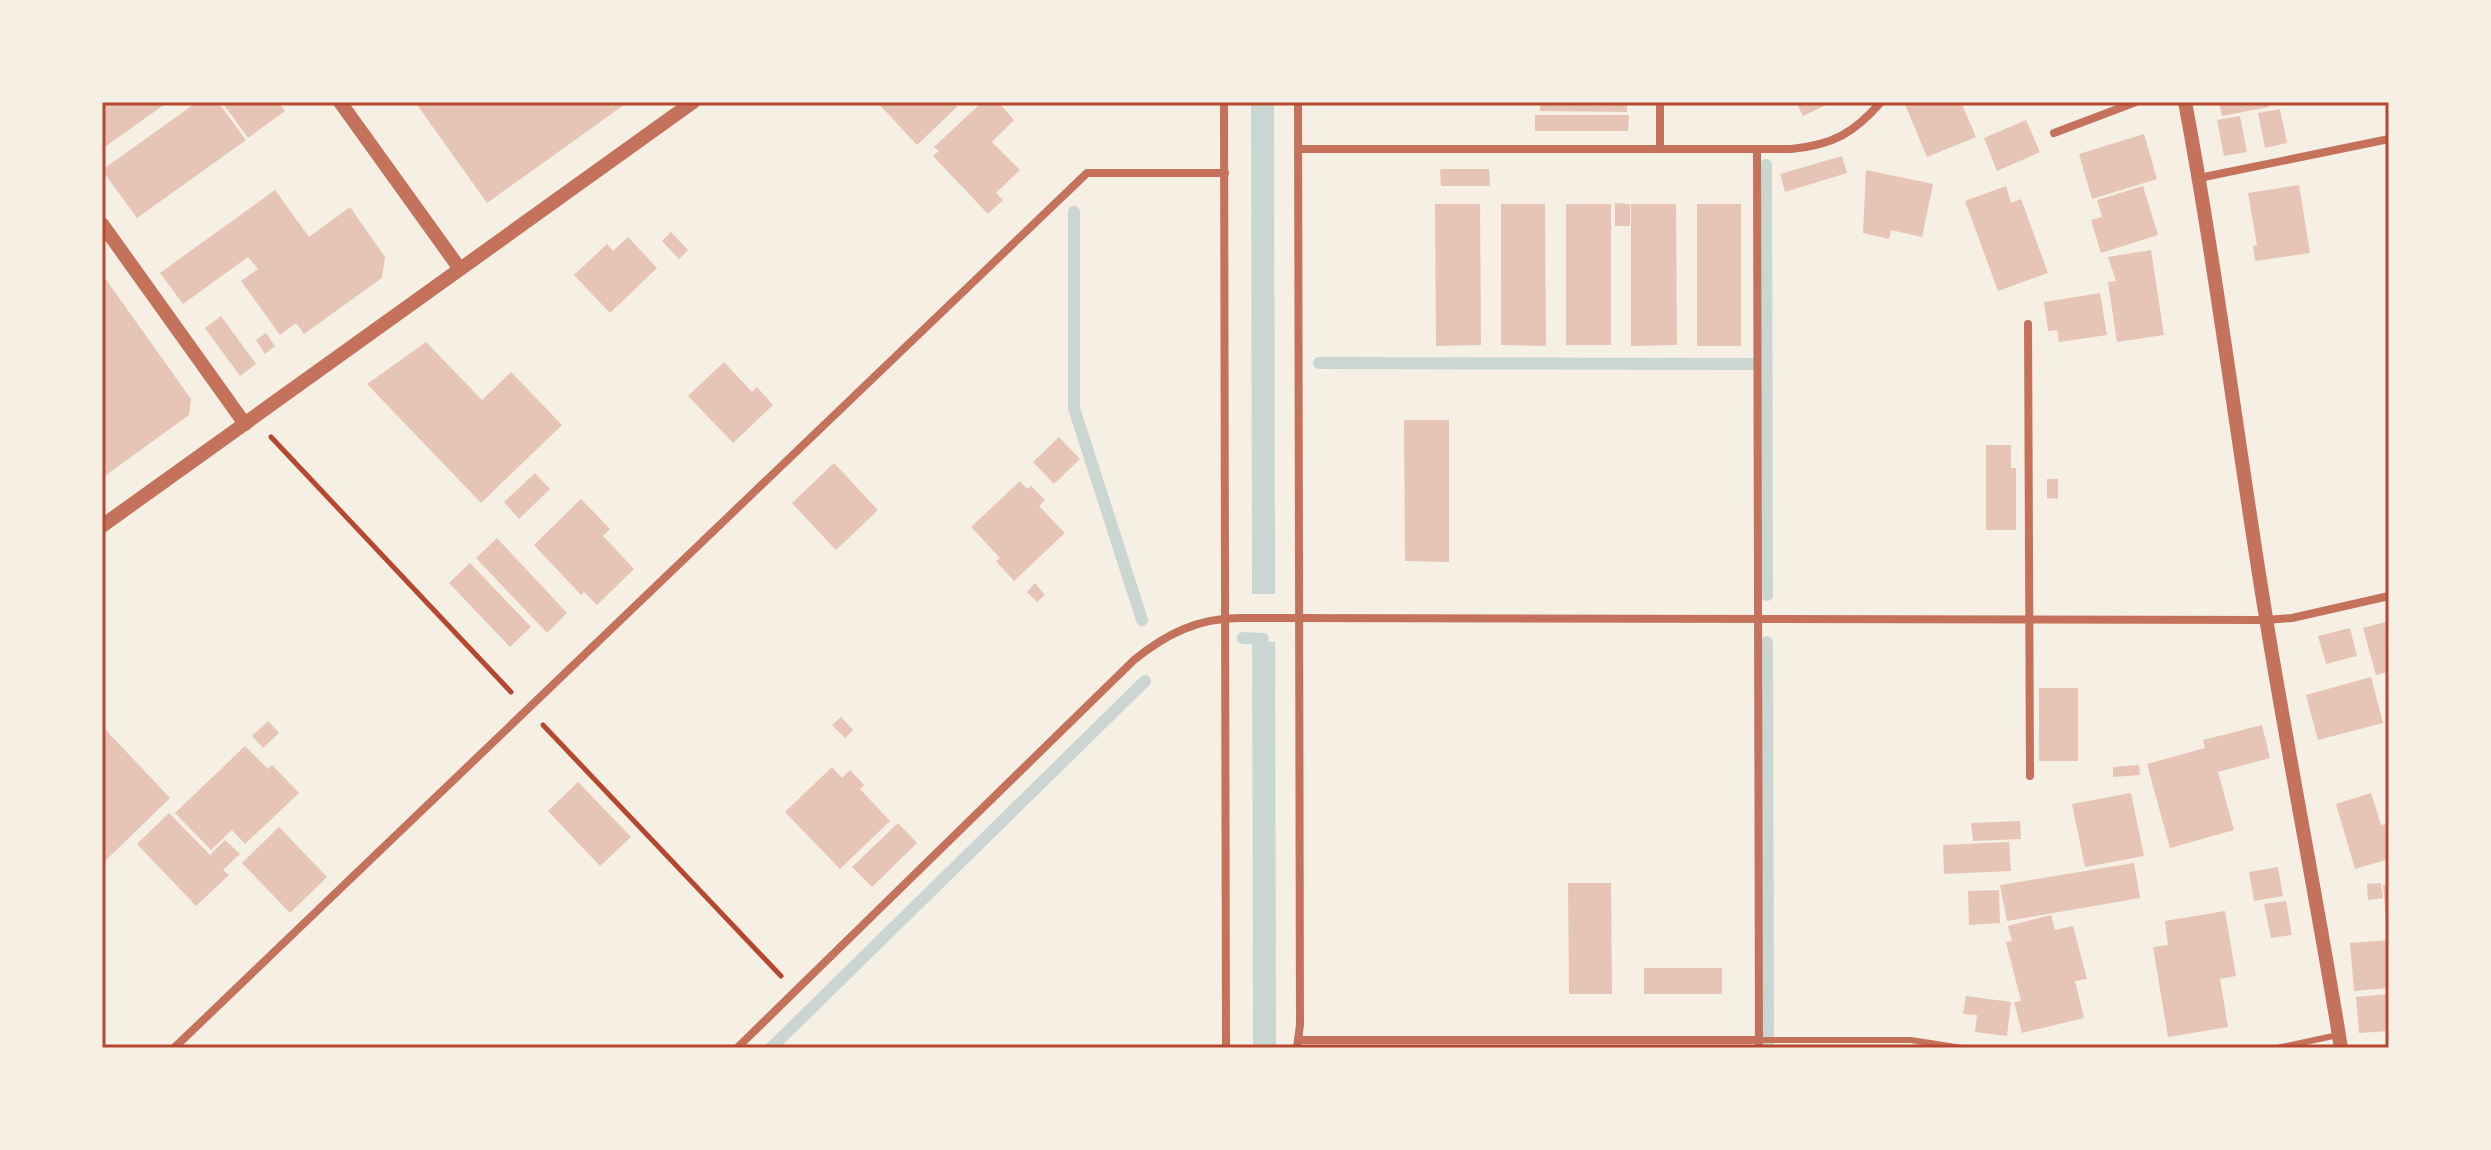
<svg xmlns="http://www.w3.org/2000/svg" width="2491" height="1150" font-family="'Space Grotesk',sans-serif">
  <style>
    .water { fill: #c9d6d2 }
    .pier { fill: #f6efe4 }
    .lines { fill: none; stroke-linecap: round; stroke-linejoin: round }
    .stream { stroke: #c9d6d2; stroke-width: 12 }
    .building { fill: #e6c5b7 }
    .path { stroke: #b5482f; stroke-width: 5 }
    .service { stroke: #c5725c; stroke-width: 6 }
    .minor { stroke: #c5725c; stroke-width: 8 }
    .tertiary { stroke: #c5725c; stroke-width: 14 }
    .neatline { fill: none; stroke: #b5482f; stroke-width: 3 }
  </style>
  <rect width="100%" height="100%" fill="#f6efe4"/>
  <polygon class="water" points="1251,102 1274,102 1276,1048 1253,1048"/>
  <rect class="pier" x="1248" y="594" width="31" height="48"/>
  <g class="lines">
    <g class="stream">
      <polyline points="1766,165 1767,595"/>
      <polyline points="1074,212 1074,408 1142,620"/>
      <polyline points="1319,363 1752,364"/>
      <polyline points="1243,638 1263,639"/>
      <polyline points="1767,642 1768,1035"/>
      <polyline points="771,1048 1145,681"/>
      <polyline points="1768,1048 1768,1046"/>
    </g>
  </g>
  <g class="building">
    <polygon points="102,102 168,102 102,149"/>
    <polygon points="197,102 218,102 246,140 137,218 102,170"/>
    <polygon points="222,102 278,102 285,111 248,138"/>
    <polygon points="415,102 628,102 487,203"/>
    <polygon points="877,102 952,102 957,107 917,145"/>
    <polygon points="982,102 998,102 1014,120 992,142 1020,170 996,193 1003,200 988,214 933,156 939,151 934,147"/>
    <polygon points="1540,102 1627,102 1627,112 1540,111"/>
    <polygon points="1796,102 1833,102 1803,116"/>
    <polygon points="1904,102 1961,102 1976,137 1927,157"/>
    <polygon points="2219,102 2268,102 2269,107 2222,116"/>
    <polygon points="2280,109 2287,143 2265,148 2258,113"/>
    <polygon points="1535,115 1629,115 1628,131 1535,131"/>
    <polygon points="2240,116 2247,152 2224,156 2217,120"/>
    <polygon points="2026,120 2040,152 1997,171 1984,138"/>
    <polygon points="2144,134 2157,179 2092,199 2079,154"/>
    <polygon points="1842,156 1847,173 1785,192 1780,174"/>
    <polygon points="1440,169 1489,169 1490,186 1441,186"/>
    <polygon points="1866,170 1933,184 1922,237 1891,230 1889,239 1863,233"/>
    <polygon points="2299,185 2310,253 2255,261 2253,246 2257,245 2248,193"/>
    <polygon points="2006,186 2011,203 2021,199 2048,273 1998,291 1965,201"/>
    <polygon points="2143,186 2158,235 2101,253 2091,220 2102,217 2097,200"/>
    <polygon points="275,190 309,237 350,207 385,257 382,278 304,334 296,323 280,335 241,281 258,269 248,257 183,304 160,273"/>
    <polygon points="1615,203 1630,204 1630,226 1615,226"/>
    <polygon points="1435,204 1480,204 1481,345 1436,346"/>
    <polygon points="1501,204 1545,204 1546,346 1501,345"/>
    <rect x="1566" y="204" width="45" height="141"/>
    <polygon points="1631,204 1676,204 1677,345 1631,346"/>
    <rect x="1697" y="204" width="44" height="142"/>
    <polygon points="671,232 688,250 679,259 662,241"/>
    <polygon points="628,237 657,268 610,313 574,275 607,244 613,251"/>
    <polygon points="2151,250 2164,335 2117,342 2108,282 2116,281 2108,257"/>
    <polygon points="102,274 191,399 189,415 102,478"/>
    <polygon points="2100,293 2107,335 2059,342 2057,330 2048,331 2044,302"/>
    <polygon points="221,316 256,364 240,376 205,328"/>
    <polygon points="266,333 275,346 265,354 256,340"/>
    <polygon points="426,342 482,400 511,372 562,425 481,503 367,384"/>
    <polygon points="724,362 752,392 757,387 773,405 733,443 688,396"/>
    <polygon points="1404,420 1449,420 1449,562 1405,561"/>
    <polygon points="1059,437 1080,459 1054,484 1033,462"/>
    <polygon points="1986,445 2011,445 2011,468 2016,468 2016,530 1986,530"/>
    <polygon points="834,463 878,510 836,550 792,503"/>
    <polygon points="535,473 550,489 519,519 504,502"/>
    <polygon points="2047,479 2058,479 2058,499 2047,498"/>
    <polygon points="1020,481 1027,489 1031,486 1045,500 1039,506 1065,533 1014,581 996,561 1000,558 971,527"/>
    <polygon points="581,499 610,529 603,536 634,569 597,605 584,592 581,595 534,545"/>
    <polygon points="497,538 567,613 547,633 476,558"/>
    <polygon points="470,563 531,627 510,647 449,583"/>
    <polygon points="1035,583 1045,595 1037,602 1027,592"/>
    <polygon points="2389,621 2389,672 2376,675 2363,628"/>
    <polygon points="2350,628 2357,656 2326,664 2318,636"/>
    <polygon points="2371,677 2383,723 2318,740 2306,695"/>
    <rect x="2039" y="688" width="39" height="73"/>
    <polygon points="841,717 853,730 845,738 832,725"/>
    <polygon points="268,721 279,733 263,748 252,736"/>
    <polygon points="2262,725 2270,758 2218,772 2234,830 2170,848 2147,764 2205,748 2203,740"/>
    <polygon points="102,726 170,798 102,864"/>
    <polygon points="245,746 268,769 272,765 299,793 245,844 232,830 211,850 175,813"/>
    <polygon points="2139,765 2140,775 2113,777 2113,767"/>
    <polygon points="832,767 842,778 850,770 864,785 860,789 890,821 840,869 785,812"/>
    <polygon points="578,782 631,837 600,866 548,811"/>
    <polygon points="2131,793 2144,856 2085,867 2072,804"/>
    <polygon points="2371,793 2381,825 2389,823 2389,859 2355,869 2336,804"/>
    <polygon points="169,813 210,855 225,840 240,854 223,870 229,875 196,906 137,844"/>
    <polygon points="2020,821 2021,839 1973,841 1971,823"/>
    <polygon points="898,823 917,843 872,887 852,867"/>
    <polygon points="279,827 327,877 290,913 242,863"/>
    <polygon points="2009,842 2011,871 1944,874 1943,845"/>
    <polygon points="2134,863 2140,898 2007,921 2000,885"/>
    <polygon points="2278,867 2283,896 2254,901 2249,872"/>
    <polygon points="1568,883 1611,883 1612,994 1569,994"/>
    <polygon points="2381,883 2383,898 2368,900 2367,884"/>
    <polygon points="2389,884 2389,933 2387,933 2383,885"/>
    <polygon points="1999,890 2000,923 1969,925 1968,891"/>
    <polygon points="2286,901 2292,935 2271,938 2264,904"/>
    <polygon points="2225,911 2236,976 2220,979 2228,1027 2168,1037 2153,947 2168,945 2165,921"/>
    <polygon points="2051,915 2055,930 2073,926 2087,979 2075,981 2084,1018 2022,1033 2014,1002 2021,1001 2006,942 2012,941 2008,926"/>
    <polygon points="2389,940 2389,988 2354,991 2350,943"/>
    <rect x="1644" y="968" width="78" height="26"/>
    <polygon points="2389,994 2389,1031 2359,1033 2356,997"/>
    <polygon points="1966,996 2011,1002 2007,1036 1975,1032 1977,1015 1963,1014"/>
  </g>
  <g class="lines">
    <g class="path">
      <polyline points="271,437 511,692"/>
      <polyline points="543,725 781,976"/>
    </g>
    <g class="service">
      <polyline points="1759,1040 1911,1040 1962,1048"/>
      <polyline points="2277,1048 2338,1035"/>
    </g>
    <g class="minor">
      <polyline points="1224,102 1226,1048"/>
      <polyline points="1660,102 1660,149"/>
      <polyline points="2054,133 2136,102"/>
      <path d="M1298,149h493c42,-4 63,-16 90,-47"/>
      <polyline points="1757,149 1759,1048"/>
      <polyline points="2199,178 2389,139"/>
      <polyline points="2028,324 2030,776"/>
      <polyline points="1298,1040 1759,1040"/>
      <polyline points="174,1048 1087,173 1225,173"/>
      <path d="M737,1048l397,-388c32,-26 64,-42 106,-42l1026,2 26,-2 97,-22"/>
      <polyline points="1297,1048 1300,1025 1298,102"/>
    </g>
    <g class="tertiary">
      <polyline points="340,102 460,269"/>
      <path d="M2185,102c32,171 53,344 81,516 23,143 52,286 75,430"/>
      <polyline points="102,224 245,424"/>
      <polyline points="102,526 693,102"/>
    </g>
  </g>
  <rect width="2491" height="1150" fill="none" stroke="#f6efe4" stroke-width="208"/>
  <rect x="104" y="104" width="2283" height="942" class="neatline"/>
</svg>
